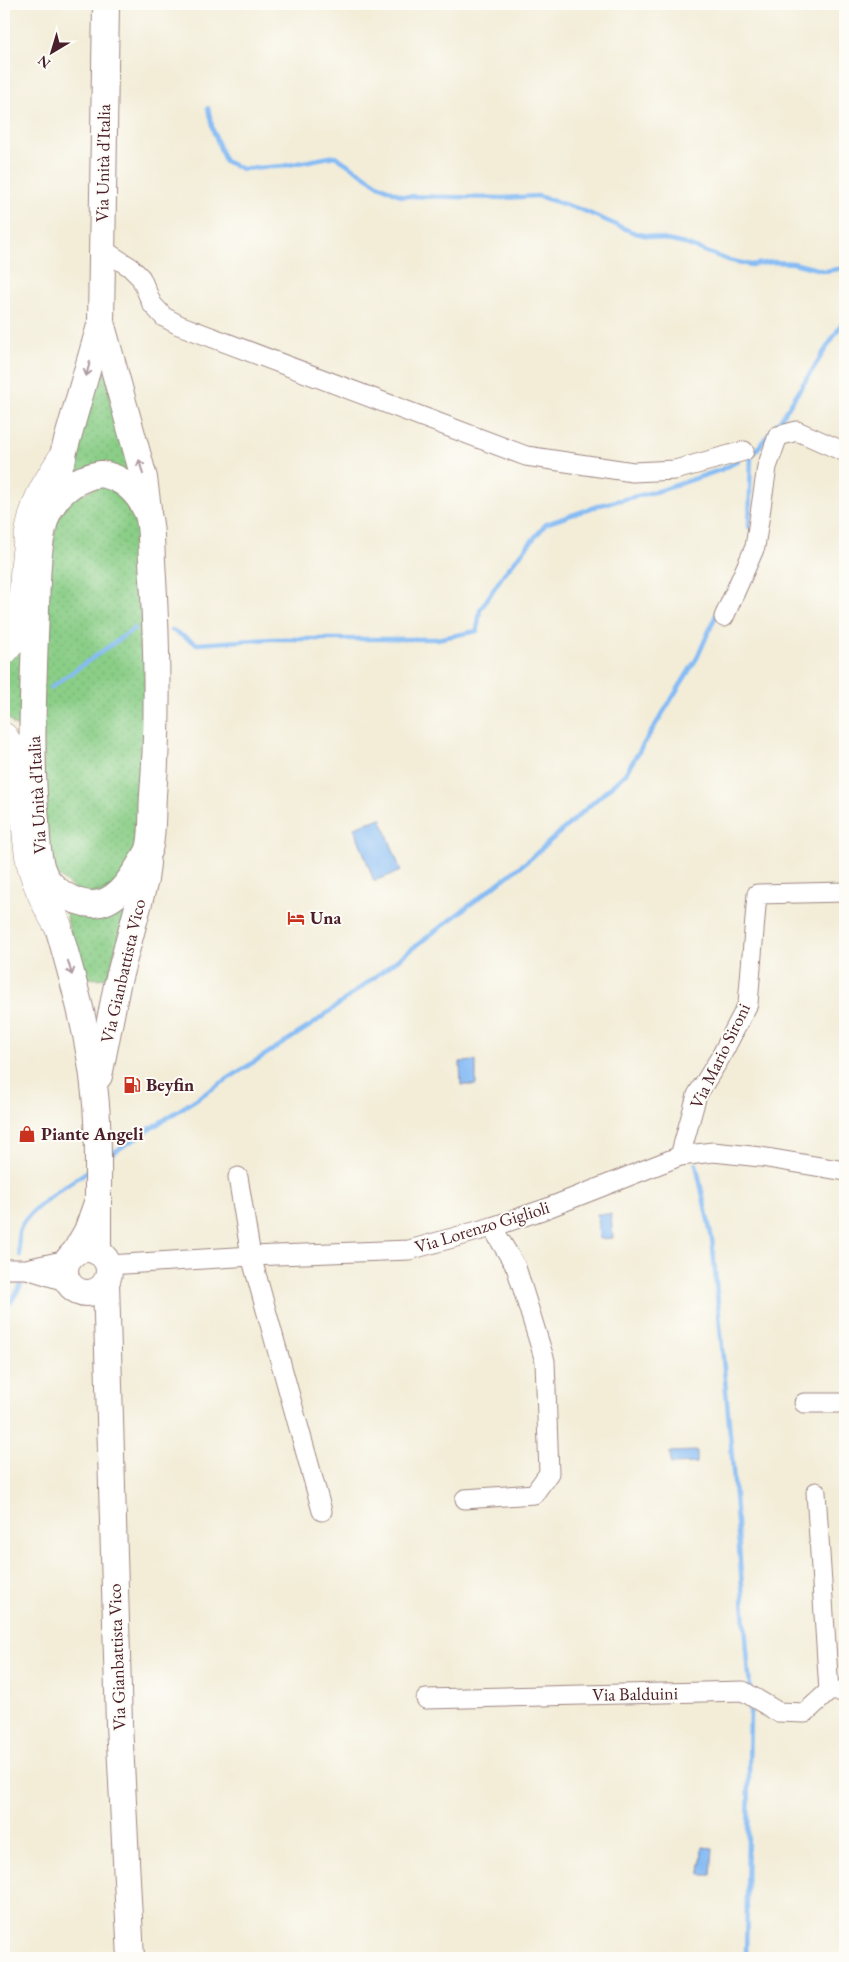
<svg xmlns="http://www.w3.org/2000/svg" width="849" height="1962" font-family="'EB Garamond',serif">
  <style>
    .grass { fill: url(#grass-dots); stroke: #6a7659 }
    .water { fill: #85bbf4; stroke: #686d90 }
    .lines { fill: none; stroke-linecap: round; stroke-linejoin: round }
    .stream { stroke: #85bbf4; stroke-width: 4.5 }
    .street-casing { stroke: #9e8682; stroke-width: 21 }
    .secondary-casing { stroke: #9e8682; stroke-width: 28 }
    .highway-casing { stroke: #9e8682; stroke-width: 29 }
    .street { stroke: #fff; stroke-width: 19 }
    .secondary { stroke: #fff; stroke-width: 26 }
    .highway { stroke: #fff; stroke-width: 28 }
    .oneway { stroke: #ae9aa0 }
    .labels { text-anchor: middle; stroke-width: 4; stroke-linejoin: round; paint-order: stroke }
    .street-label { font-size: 18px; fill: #4a1f2b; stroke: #fdfcf7 }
    .poi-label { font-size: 18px; font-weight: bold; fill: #4a1f2b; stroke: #fdfcf7; text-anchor: start }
  </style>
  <defs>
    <pattern id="grass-dots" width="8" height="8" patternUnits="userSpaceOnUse" patternTransform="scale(1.25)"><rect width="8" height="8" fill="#8ace87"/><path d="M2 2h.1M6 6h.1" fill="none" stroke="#79b075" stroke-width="1.8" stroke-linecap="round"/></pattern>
  </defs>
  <rect width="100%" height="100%" fill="#fdfcf7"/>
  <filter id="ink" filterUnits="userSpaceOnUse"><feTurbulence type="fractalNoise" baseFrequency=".02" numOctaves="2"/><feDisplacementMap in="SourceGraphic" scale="10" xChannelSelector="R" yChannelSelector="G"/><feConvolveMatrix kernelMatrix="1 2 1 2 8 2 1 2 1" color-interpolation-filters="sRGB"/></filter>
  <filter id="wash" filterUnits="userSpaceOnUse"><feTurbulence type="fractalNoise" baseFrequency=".0096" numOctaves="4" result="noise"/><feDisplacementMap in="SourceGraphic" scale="20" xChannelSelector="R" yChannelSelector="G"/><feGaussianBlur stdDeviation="1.12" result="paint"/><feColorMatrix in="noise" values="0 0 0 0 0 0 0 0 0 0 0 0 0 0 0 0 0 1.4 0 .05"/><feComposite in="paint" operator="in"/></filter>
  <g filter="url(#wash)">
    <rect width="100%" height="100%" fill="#f3edd8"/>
    <g class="grass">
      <polygon points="102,361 136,480 63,479"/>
      <polygon points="110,482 137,510 149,618 139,843 117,885 83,896 50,869 43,815 43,609 57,520 71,498"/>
      <polygon points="26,641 23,728 14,725 4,714 4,658"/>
      <path d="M134,883l-26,94c-10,3 -19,2 -29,-2l-16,-76z"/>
    </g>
    <g class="water">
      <polygon points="381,818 401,871 374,881 354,827"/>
      <polygon points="476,1061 476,1085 461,1085 460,1062"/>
      <polygon points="611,1214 613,1238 599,1239 597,1214"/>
      <polygon points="697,1451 697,1463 671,1464 670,1452"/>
      <polygon points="702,1847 713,1848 711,1875 700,1875"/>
    </g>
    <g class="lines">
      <g class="stream">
        <polyline points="208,108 213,130 225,161 242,169 283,166 335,156 379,185 402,196 504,198 538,196 582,210 635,233 685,244 728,260 751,265 772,262 793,263 825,271 845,268"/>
        <polyline points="749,455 755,452 782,417 845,319"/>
        <polyline points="749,527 751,454"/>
        <polyline points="172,630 197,644 271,639 437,639 477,631 480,610 503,575 546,524 600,505 662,490 723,469 738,461"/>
        <polyline points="50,688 135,628"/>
        <polyline points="111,1154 313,1024 530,859 625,774 697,658 717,613"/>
        <polyline points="696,1164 712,1239 731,1445 750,1688"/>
        <path d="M20,1255c-1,-7 -2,-16 -1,-23 5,-21 52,-49 70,-62"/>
        <polyline points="4,1306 11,1302 21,1285"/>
        <polyline points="746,1958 750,1711"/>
      </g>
    </g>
  </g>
  <g filter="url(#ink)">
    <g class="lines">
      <g class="street-casing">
        <g id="street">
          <polyline points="102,249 130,267 141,278 152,304 164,317 179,325 526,456 633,472 675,470 744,451"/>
          <polyline points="724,617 755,547 767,467 778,436 797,431 845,452"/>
          <polyline points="680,1156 697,1095 720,1058 748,1004 757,894 845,892"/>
          <polyline points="238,1177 251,1256 322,1511"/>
          <polyline points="109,1265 251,1256 409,1250 492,1227 545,1209 680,1156 713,1152 761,1157 845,1171"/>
          <polyline points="4,1269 26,1269 67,1260"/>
          <polyline points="30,1270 68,1282"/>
          <polyline points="804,1403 845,1403"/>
          <polyline points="816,1492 829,1691"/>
          <polyline points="465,1499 534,1494 549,1473 545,1361 516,1267 492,1227"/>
          <polyline points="426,1699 743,1691 778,1712 805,1713 829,1691 845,1691"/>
        </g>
      </g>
      <g class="secondary-casing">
        <g id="secondary">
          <polyline points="101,322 144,478 148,509"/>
          <path d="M100,474c23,3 38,18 47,38 5,12 4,35 5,49 5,78 7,156 1,234 -1,14 0,42 -4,54 -2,6 -7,12 -10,17 -11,17 -24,38 -47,38 -20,-1 -44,-16 -50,-35 -5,-14 -5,-33 -6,-48 -6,-62 -3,-124 -1,-186 2,-32 0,-100 15,-126 11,-20 28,-31 50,-35z"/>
          <polyline points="56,479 101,322 106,4"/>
          <path d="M52,905c17,62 37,124 43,189 4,35 3,71 3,106"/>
          <polyline points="99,1076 117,985 145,880 147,863"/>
          <circle cx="87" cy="1271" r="22"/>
          <polyline points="75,1252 87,1231 98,1200 98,1252"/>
          <polyline points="106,1283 119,1724 131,1958"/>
        </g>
      </g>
      <g class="highway-casing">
        <g id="highway">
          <path d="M21,626c3,-40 2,-85 16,-123 6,-16 17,-31 25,-45"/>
          <polyline points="4,651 14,639 28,611"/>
          <path d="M4,737c20,26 20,86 25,119 5,25 16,48 29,70"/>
        </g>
      </g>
      <use href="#street" class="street"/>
      <use href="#secondary" class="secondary"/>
      <use href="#highway" class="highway"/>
    </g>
    <defs><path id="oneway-shaft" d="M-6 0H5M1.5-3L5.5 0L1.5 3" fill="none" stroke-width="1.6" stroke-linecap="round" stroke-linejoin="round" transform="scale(1.25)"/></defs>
    <g class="oneway">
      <use href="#oneway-shaft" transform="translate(88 369) rotate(105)"/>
      <use href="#oneway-shaft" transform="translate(141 467) rotate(-105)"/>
      <use href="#oneway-shaft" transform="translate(70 968) rotate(74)"/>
    </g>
  </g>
  <defs>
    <g id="hotel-bare" transform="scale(1.35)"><path d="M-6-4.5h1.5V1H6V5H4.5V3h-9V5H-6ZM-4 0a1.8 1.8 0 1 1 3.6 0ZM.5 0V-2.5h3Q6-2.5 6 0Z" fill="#c8321e" stroke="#fdfcf7" stroke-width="2.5" paint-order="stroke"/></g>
    <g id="fuel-bare" transform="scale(1.35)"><path d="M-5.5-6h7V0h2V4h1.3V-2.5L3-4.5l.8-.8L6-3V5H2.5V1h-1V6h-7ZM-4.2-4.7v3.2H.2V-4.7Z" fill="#c8321e" stroke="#fdfcf7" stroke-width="2.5" paint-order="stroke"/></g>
    <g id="shop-bare" transform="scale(1.35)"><path d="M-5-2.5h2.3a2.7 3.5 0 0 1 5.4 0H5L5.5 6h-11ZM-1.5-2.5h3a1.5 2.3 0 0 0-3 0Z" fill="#c8321e" stroke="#fdfcf7" stroke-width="2.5" paint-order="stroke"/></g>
  </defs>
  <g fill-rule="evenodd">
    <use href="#hotel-bare" x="296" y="918"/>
    <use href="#fuel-bare" x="132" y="1085"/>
    <use href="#shop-bare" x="27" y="1134"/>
  </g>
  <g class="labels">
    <g class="street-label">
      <text transform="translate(103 163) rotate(-89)" y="6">Via Unità d'Italia</text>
      <text transform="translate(37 795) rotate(-93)" y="6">Via Unità d'Italia</text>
      <text transform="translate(123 971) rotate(-77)" y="6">Via Gianbattista Vico</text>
      <text transform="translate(720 1056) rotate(-64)" y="6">Via Mario Sironi</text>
      <text transform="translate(482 1227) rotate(-17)" y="6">Via Lorenzo Giglioli</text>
      <text transform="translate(117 1657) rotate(-92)" y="6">Via Gianbattista Vico</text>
      <text transform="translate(635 1694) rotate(-1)" y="6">Via Balduini</text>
    </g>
    <g class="poi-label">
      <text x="310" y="924">Una</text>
      <text x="146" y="1091">Beyfin</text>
      <text x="41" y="1140">Piante Angeli</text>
    </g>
  </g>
  <rect width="849" height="1962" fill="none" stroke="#fdfcf7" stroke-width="20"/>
  <g transform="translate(52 52) rotate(218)" stroke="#fdfcf7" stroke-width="4" paint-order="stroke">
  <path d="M0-4L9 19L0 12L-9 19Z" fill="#4a1f2b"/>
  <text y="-8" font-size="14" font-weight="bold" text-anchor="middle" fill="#4a1f2b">N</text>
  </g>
</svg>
